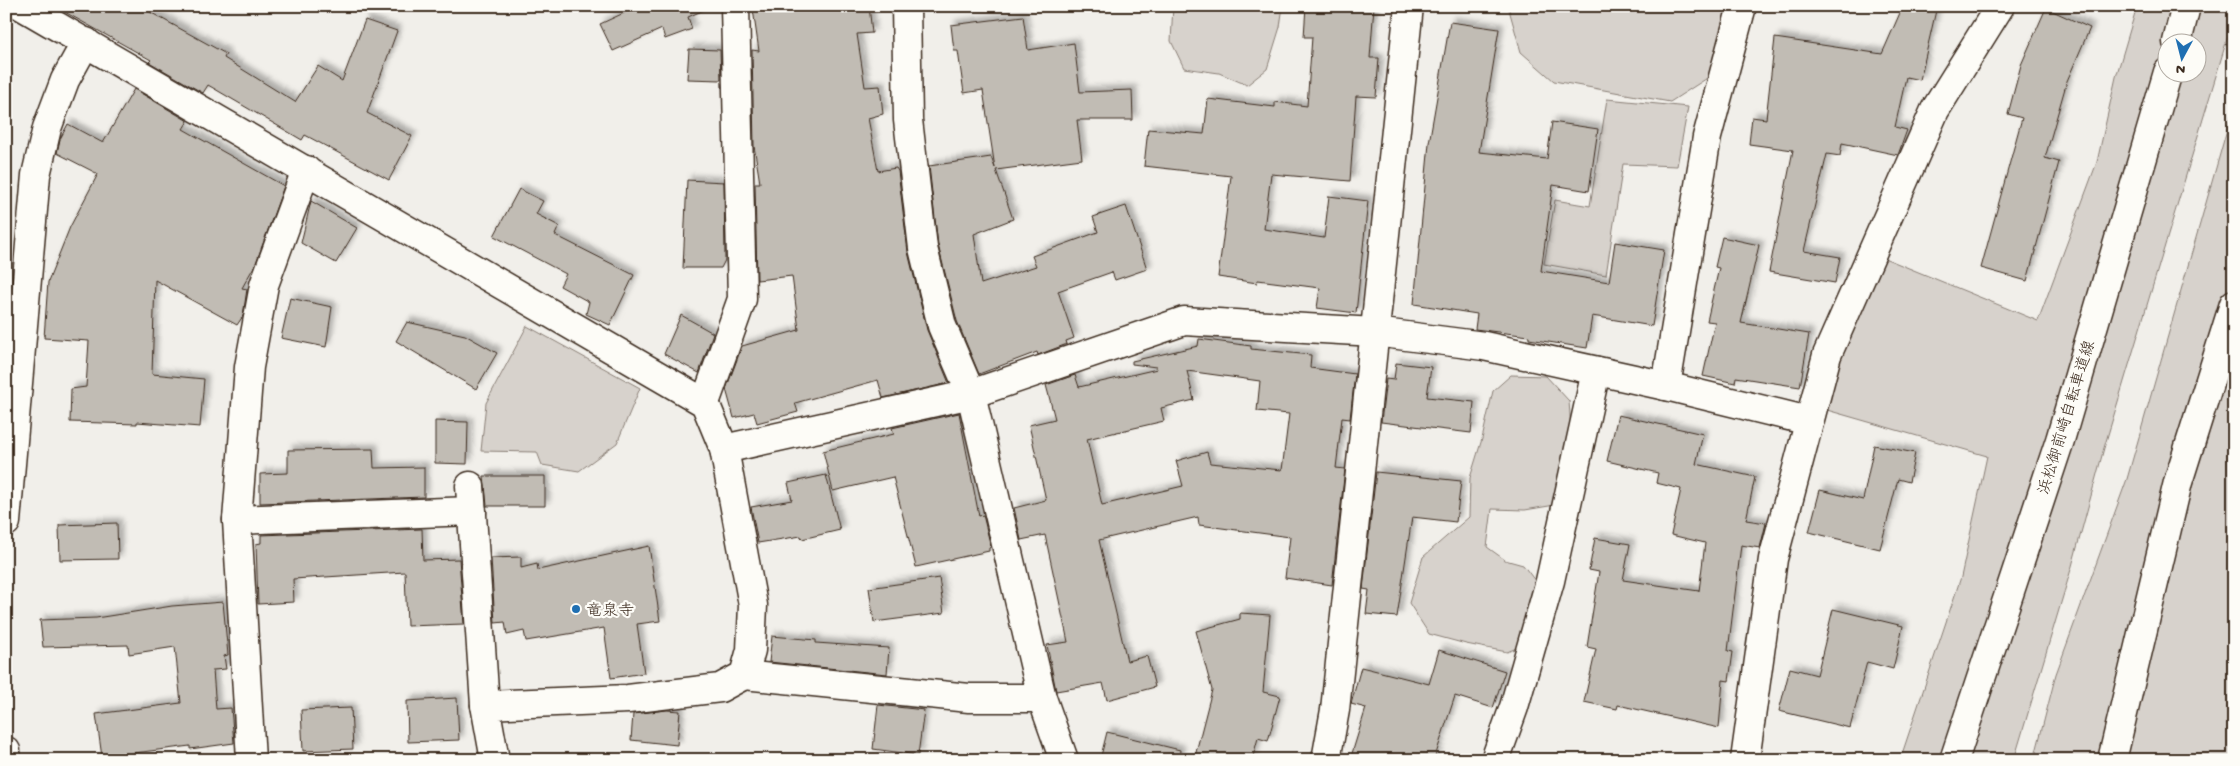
<svg xmlns="http://www.w3.org/2000/svg" width="2240" height="766" font-family="'Gochi Hand','Klee One',sans-serif">
  <style>
    .green { fill: #d7d2cc; stroke: #897e75; fill-rule: evenodd }
    .building { fill: #c1bcb4; stroke: #3b2a1e; fill-rule: evenodd; filter: url(#shadow) }
    .lines { fill: none; stroke-linecap: round; stroke-linejoin: round }
    .minor-casing { stroke: #3b2a1e; stroke-width: 31 }
    .major-casing { stroke: #3b2a1e; stroke-width: 31 }
    .minor { stroke: #fdfcf7; stroke-width: 28 }
    .major { stroke: #fdfcf7; stroke-width: 28 }
    .poi-dot { fill: #1f6fb2; stroke: #fdfcf7; stroke-width: 2 }
    .labels { text-anchor: middle; stroke-width: 4.5; stroke-linejoin: round; paint-order: stroke }
    .street-label { font-size: 16px; fill: #3b2a1e; stroke: #fdfcf7 }
    .poi-label { font-size: 16px; fill: #3b2a1e; stroke: #fdfcf7; text-anchor: start }
  </style>
  <defs>
    <filter id="shadow"><feDropShadow dx="4.5" dy="-4.5" stdDeviation="2.5" flood-color="#0004"/></filter>
  </defs>
  <rect width="100%" height="100%" fill="#f1efea"/>
  <filter id="ink" filterUnits="userSpaceOnUse"><feTurbulence type="fractalNoise" baseFrequency=".02" numOctaves="2"/><feDisplacementMap in="SourceGraphic" scale="10" xChannelSelector="R" yChannelSelector="G"/><feConvolveMatrix kernelMatrix="1 2 1 2 8 2 1 2 1" color-interpolation-filters="sRGB"/></filter>
  <g filter="url(#ink)">
    <g class="green">
      <polygon points="1173,6 1283,6 1280,27 1267,69 1247,85 1219,73 1184,68 1171,41"/>
      <polygon points="1508,6 1738,6 1712,75 1670,102 1554,81 1521,52"/>
      <path d="M2137,6h97v10l-130,432 -32,118 -58,194h-114l61,-183 26,-121 -174,-50 59,-153 166,68 59,-159 19,-85zM2168,42h30v30h-30z"/>
      <polygon points="1607,99 1688,107 1677,166 1623,164 1606,275 1544,264 1555,200 1590,206"/>
      <polygon points="2234,105 2234,760 2034,760 2056,674 2127,479"/>
      <polygon points="527,326 640,388 617,443 579,471 542,465 537,452 481,451 486,403"/>
      <polygon points="1511,375 1546,376 1569,401 1572,445 1567,503 1525,510 1492,509 1487,547 1505,560 1523,565 1539,586 1532,642 1507,652 1466,644 1429,634 1409,603 1423,557 1469,517 1470,478 1482,439 1493,391"/>
    </g>
    <g class="building">
      <polygon points="54,6 139,6 226,54 224,58 295,102 318,66 342,81 365,20 397,31 367,113 412,136 389,180 305,135 302,140 208,85 203,93 149,62 151,60"/>
      <polygon points="639,6 713,6 688,17 692,29 665,39 662,29 613,51 600,24"/>
      <polygon points="775,6 869,6 872,33 857,34 865,87 880,86 883,114 868,118 878,171 896,168 898,171 908,252 927,330 949,383 883,398 878,380 795,403 798,412 757,423 754,413 734,418 726,389 742,346 799,330 792,276 757,280 755,183 760,183 754,146 752,50 759,51 753,9"/>
      <polygon points="1306,6 1374,6 1370,58 1379,58 1376,97 1356,96 1350,181 1271,174 1264,229 1324,238 1329,196 1368,201 1356,313 1317,308 1320,288 1258,280 1257,283 1218,277 1231,176 1144,166 1148,129 1204,134 1208,99 1275,107 1275,102 1307,106 1312,37 1304,37"/>
      <polygon points="1903,6 1937,6 1920,80 1906,77 1895,127 1907,130 1898,155 1842,143 1840,156 1827,154 1804,251 1840,257 1835,283 1769,272 1793,150 1749,144 1752,117 1766,119 1775,38 1882,54"/>
      <polygon points="2046,8 2090,28 2067,81 2045,158 2059,162 2027,281 1981,268 2022,118 2008,114 2021,65"/>
      <polygon points="1023,16 1028,50 1074,43 1080,92 1132,90 1133,120 1077,120 1082,159 996,170 1013,219 974,234 981,284 1036,266 1032,256 1098,232 1093,217 1126,206 1147,269 1115,280 1112,272 1058,291 1074,338 1066,341 1067,344 1038,355 1037,352 979,374 957,321 938,245 929,166 991,157 995,168 983,90 964,93 958,51 954,51 951,25"/>
      <polygon points="1450,22 1499,29 1479,152 1547,159 1552,122 1598,129 1589,191 1553,185 1541,271 1609,282 1615,242 1664,250 1652,326 1592,316 1587,348 1529,339 1529,336 1475,329 1477,314 1414,304 1429,143"/>
      <polygon points="689,49 720,50 721,80 687,79"/>
      <polygon points="134,89 188,121 183,129 284,186 256,263 242,288 247,289 243,316 237,325 155,280 152,374 204,379 200,427 137,422 137,424 70,422 71,389 86,387 89,341 44,338 48,282 70,227 98,174 57,153 60,139 68,124 103,143"/>
      <polygon points="687,180 724,182 725,260 721,268 683,268"/>
      <polygon points="519,189 543,201 536,214 559,226 555,235 634,275 610,325 586,314 589,302 560,286 566,274 494,236"/>
      <polygon points="311,201 357,228 336,263 301,243"/>
      <polygon points="1722,237 1759,245 1741,323 1809,334 1800,387 1736,377 1735,383 1703,376 1715,322 1707,321 1719,268 1715,267"/>
      <polygon points="290,298 332,307 326,347 281,338"/>
      <polygon points="681,315 713,333 699,373 664,354"/>
      <polygon points="407,322 465,335 497,353 476,389 396,341"/>
      <path d="M1199,339l52,7v3l60,6 -1,13 45,6 -5,45 -8,-1 -6,50 9,1 -13,116 -47,-7 5,-41 -91,-12 -1,-8 -99,23 28,121 20,-5 8,31 -48,13 -4,-17 -47,8 -9,-46 21,-3 -23,-107 -24,5 -7,-32 32,-8 -17,-75 26,-6 -9,-34 29,-10 4,12 78,-18 -1,-2 -24,-3v-3l66,-15zM1187,371l73,10 -3,30 32,3 -7,56 -72,-7 -3,-11 -31,9 7,25 -81,19 -15,-66 77,-18 -3,-13 33,-8z"/>
      <polygon points="1396,363 1431,367 1427,397 1474,402 1471,433 1381,422 1386,379 1394,380"/>
      <polygon points="959,413 979,516 983,515 991,547 989,548 989,551 916,567 893,477 833,491 823,451 894,434 892,428"/>
      <polygon points="1618,415 1703,434 1696,464 1755,477 1746,520 1766,523 1760,548 1741,545 1728,651 1733,652 1729,681 1723,680 1719,728 1618,705 1617,709 1584,702 1596,649 1587,647 1599,572 1589,570 1595,538 1630,544 1623,580 1699,591 1705,543 1671,535 1681,489 1656,483 1658,473 1607,461"/>
      <polygon points="435,421 468,422 467,464 435,463"/>
      <polygon points="1874,445 1915,453 1909,482 1898,479 1880,549 1809,532 1820,490 1863,500"/>
      <polygon points="373,449 374,468 424,467 424,497 260,503 260,474 288,473 288,450"/>
      <polygon points="1376,472 1461,481 1456,522 1412,517 1397,617 1366,614 1369,590 1363,589"/>
      <polygon points="826,475 840,530 802,539 801,536 758,543 751,507 792,500 788,483"/>
      <polygon points="484,476 545,476 545,506 487,506"/>
      <polygon points="117,523 118,559 60,560 59,525"/>
      <polygon points="422,529 423,560 459,559 464,624 407,626 405,572 293,579 294,602 258,604 256,544 261,543 261,535"/>
      <polygon points="649,546 660,621 637,624 644,673 611,678 604,628 526,641 524,631 507,635 505,622 495,623 491,558 521,557 521,568 537,564 538,570"/>
      <polygon points="939,578 944,613 874,622 869,588"/>
      <polygon points="223,602 228,655 224,656 226,669 213,670 216,709 231,708 234,743 190,749 190,746 102,757 96,714 181,703 175,647 129,654 128,645 43,647 40,620 96,618 172,606"/>
      <polygon points="1833,609 1903,626 1893,669 1867,662 1850,728 1779,711 1790,668 1817,675"/>
      <polygon points="1240,613 1270,615 1263,692 1280,696 1268,741 1258,738 1252,760 1194,760 1212,690 1196,631 1240,619"/>
      <polygon points="772,636 816,640 816,643 889,648 887,674 769,662"/>
      <polygon points="1439,650 1505,671 1493,708 1455,696 1434,760 1350,760 1366,708 1351,704 1361,667 1429,684"/>
      <polygon points="457,698 459,740 408,742 407,701"/>
      <polygon points="878,705 924,710 918,755 873,749"/>
      <polygon points="351,708 353,749 303,751 301,710"/>
      <polygon points="667,710 680,711 677,745 631,740 633,714"/>
      <polygon points="1107,732 1180,750 1179,760 1100,760"/>
    </g>
    <g class="lines">
      <g class="minor-casing">
        <g id="minor">
          <polyline points="22,6 705,403 724,449 971,394 1184,321 1375,332 1484,346 1666,386 1809,421"/>
          <polyline points="906,6 908,120 923,248 942,326 971,394 1042,698 1064,760"/>
          <polyline points="1666,386 1707,137 1742,6"/>
          <polyline points="705,403 742,299 735,6"/>
          <polyline points="470,486 485,705"/>
          <polyline points="237,520 472,511"/>
          <polyline points="6,522 36,175 47,128 65,80 86,42"/>
          <polyline points="744,675 969,698 1042,698"/>
          <polyline points="6,751 6,760"/>
          <polyline points="251,760 237,520 249,367 264,285 306,170"/>
          <polyline points="495,760 485,705 628,699 720,688 744,675 751,650 753,605 724,449"/>
          <polyline points="1326,760 1335,710 1409,6"/>
          <polyline points="1495,760 1514,707 1550,581 1596,371"/>
          <polyline points="1745,760 1773,559 1827,355 1935,110 2000,6"/>
          <polyline points="2112,760 2178,482 2234,304"/>
        </g>
      </g>
      <g class="major-casing">
        <g id="major">
          <polyline points="2177,42 2186,6"/>
          <polyline points="1954,760 2060,440 2168,72"/>
        </g>
      </g>
      <use href="#minor" class="minor"/>
      <use href="#major" class="major"/>
    </g>
  </g>
  <circle class="poi-dot" cx="576" cy="609" r="5"/>
  <g class="labels">
    <g class="street-label">
      <text transform="translate(2065 417) rotate(-73)" y="6">浜松御前崎自転車道線</text>
    </g>
    <g class="poi-label">
      <text x="586" y="615">竜泉寺</text>
    </g>
  </g>
  <rect width="2240" height="766" fill="none" stroke="#fdfcf7" stroke-width="25"/>
  <rect x="12" y="12" width="2215" height="741" fill="none" stroke="#3b2a1e" stroke-width="2" filter="url(#ink)"/>
  <g transform="translate(2182 58) rotate(187)"><circle r="24" fill="#fdfcf7" stroke="#afa8a0"/>
  <path d="M0-4L9 19L0 12L-9 19Z" fill="#1f6fb2"/>
  <text y="-8" font-size="14" font-weight="bold" text-anchor="middle" fill="#3b2a1e">N</text>
  </g>
</svg>
